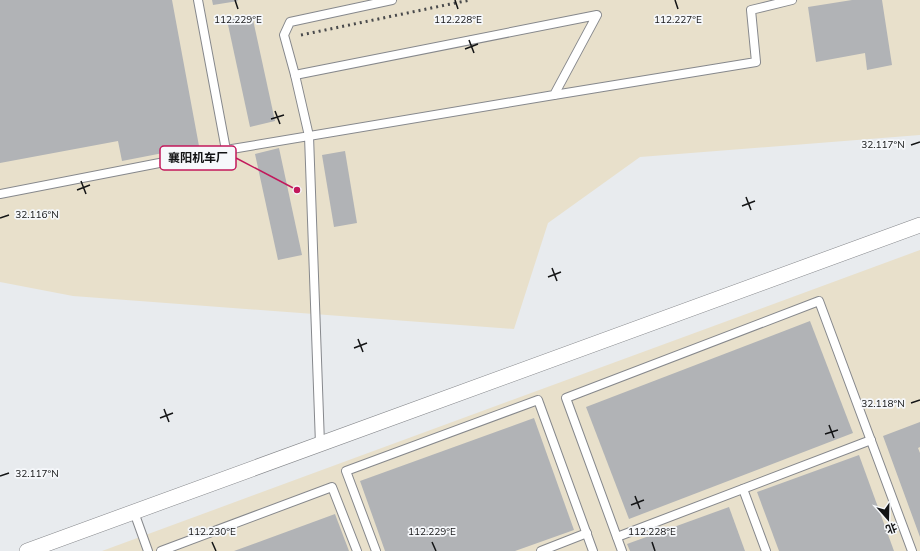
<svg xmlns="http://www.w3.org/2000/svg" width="920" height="551" font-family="Mulish,'Noto Sans SC',sans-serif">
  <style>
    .industrial { fill: #e8e0cb }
    .building { fill: #b1b3b6 }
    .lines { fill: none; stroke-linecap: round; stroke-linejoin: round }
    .service-casing { stroke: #86888c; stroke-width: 10 }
    .minor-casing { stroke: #86888c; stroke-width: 16 }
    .service { stroke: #fff; stroke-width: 8 }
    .minor { stroke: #fff; stroke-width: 15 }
    .rail { stroke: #494a4c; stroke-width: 3; stroke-dasharray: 2 4; stroke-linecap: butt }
    .ticks { fill: none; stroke: #131415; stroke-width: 1.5 }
    .ticks-label { font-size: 10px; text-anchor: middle; fill: #131415; stroke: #f6f8fb; stroke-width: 3.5; stroke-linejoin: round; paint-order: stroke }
    .leader { fill: none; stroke: #c2185b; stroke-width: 1.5 }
    .callout-dot { fill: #c2185b; stroke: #f6f8fb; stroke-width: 1.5 }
    .callout { fill: #f6f8fb; stroke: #c2185b; stroke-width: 1.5 }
    .callout-label { font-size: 12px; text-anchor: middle; font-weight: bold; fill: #131415 }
  </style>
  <rect width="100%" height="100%" fill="#e8ebee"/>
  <g class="industrial">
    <polygon points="0,0 920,0 920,135 640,157 548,223 514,329 73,296 0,282"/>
    <polygon points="920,250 920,551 102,551"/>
  </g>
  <g class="building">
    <polygon points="0,0 172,0 199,146 122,161 118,141 0,163"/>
    <polygon points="212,0 237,0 238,1 213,5"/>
    <polygon points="852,0 882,0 892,65 867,70 865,53 816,62 808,7"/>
    <polygon points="252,15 275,121 250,127 227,20"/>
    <polygon points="279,148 302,255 278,260 255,154"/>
    <polygon points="345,151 357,223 334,227 322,155"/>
    <polygon points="810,321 853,433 629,519 586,407"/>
    <polygon points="534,418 574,530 515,551 385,551 360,481"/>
    <polygon points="920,422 920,447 918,448 920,453 920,537 883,436"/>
    <polygon points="859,455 894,551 779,551 757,492"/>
    <polygon points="729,507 745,551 630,551 627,544"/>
    <polygon points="335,514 349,551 234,551"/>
  </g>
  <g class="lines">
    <g class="service-casing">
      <g id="service">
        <polyline points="198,0 226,150"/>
        <polyline points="295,75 284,35 290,22 392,0"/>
        <polyline points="554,95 756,62 751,10 792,0"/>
        <polyline points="0,194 226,150 554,95 597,15 295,75 309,136 320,444"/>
        <polyline points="743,489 766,551"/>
        <polyline points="134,512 148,551"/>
        <polyline points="617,537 871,440"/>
        <polyline points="161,551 332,487 357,551"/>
        <polyline points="376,551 346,471 538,400 593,551"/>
        <polyline points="541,551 587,533"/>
        <polyline points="622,551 566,398 819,301 912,551"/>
      </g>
    </g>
    <g class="minor-casing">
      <polyline id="minor" points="27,551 920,225"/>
    </g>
    <use href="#service" class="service"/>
    <use href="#minor" class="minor"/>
    <polyline class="rail" points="301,35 470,0"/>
  </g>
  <path class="ticks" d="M235,0l3,9M455,0l3,9M675,0l3,9M469,40l5,13M465,49l13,-5M275,111l5,13M271,119l13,-4M911,145l9,-3M81,181l5,13M77,190l13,-5M746,197l5,13M742,206l13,-5M0,218l9,-3M552,268l5,13M548,277l13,-5M358,339l5,13M354,348l13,-5M911,403l9,-3M164,409l5,13M160,418l13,-5M829,425l5,13M825,434l13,-4M0,476l9,-3M635,496l5,13M631,505l13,-5M212,542l4,9M432,542l4,9M652,542l3,9"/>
  <g class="ticks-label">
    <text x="238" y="23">112.229°E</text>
    <text x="458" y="23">112.228°E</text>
    <text x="678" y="23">112.227°E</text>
    <text x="883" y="148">32.117°N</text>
    <text x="37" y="218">32.116°N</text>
    <text x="883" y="407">32.118°N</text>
    <text x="37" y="477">32.117°N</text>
    <text x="212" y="535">112.230°E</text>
    <text x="432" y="535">112.229°E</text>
    <text x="652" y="535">112.228°E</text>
  </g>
  <path class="leader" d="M297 190L236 158"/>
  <circle class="callout-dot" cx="297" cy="190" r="4"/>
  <rect class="callout" x="160" y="146" width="76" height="24" rx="4"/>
  <g class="callout-label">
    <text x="198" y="162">襄阳机车厂</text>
  </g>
  <g transform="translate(888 519) rotate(160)" stroke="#f6f8fb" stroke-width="3" paint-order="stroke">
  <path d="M0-3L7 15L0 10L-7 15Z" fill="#131415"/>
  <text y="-6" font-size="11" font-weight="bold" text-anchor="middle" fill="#131415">北</text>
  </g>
</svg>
